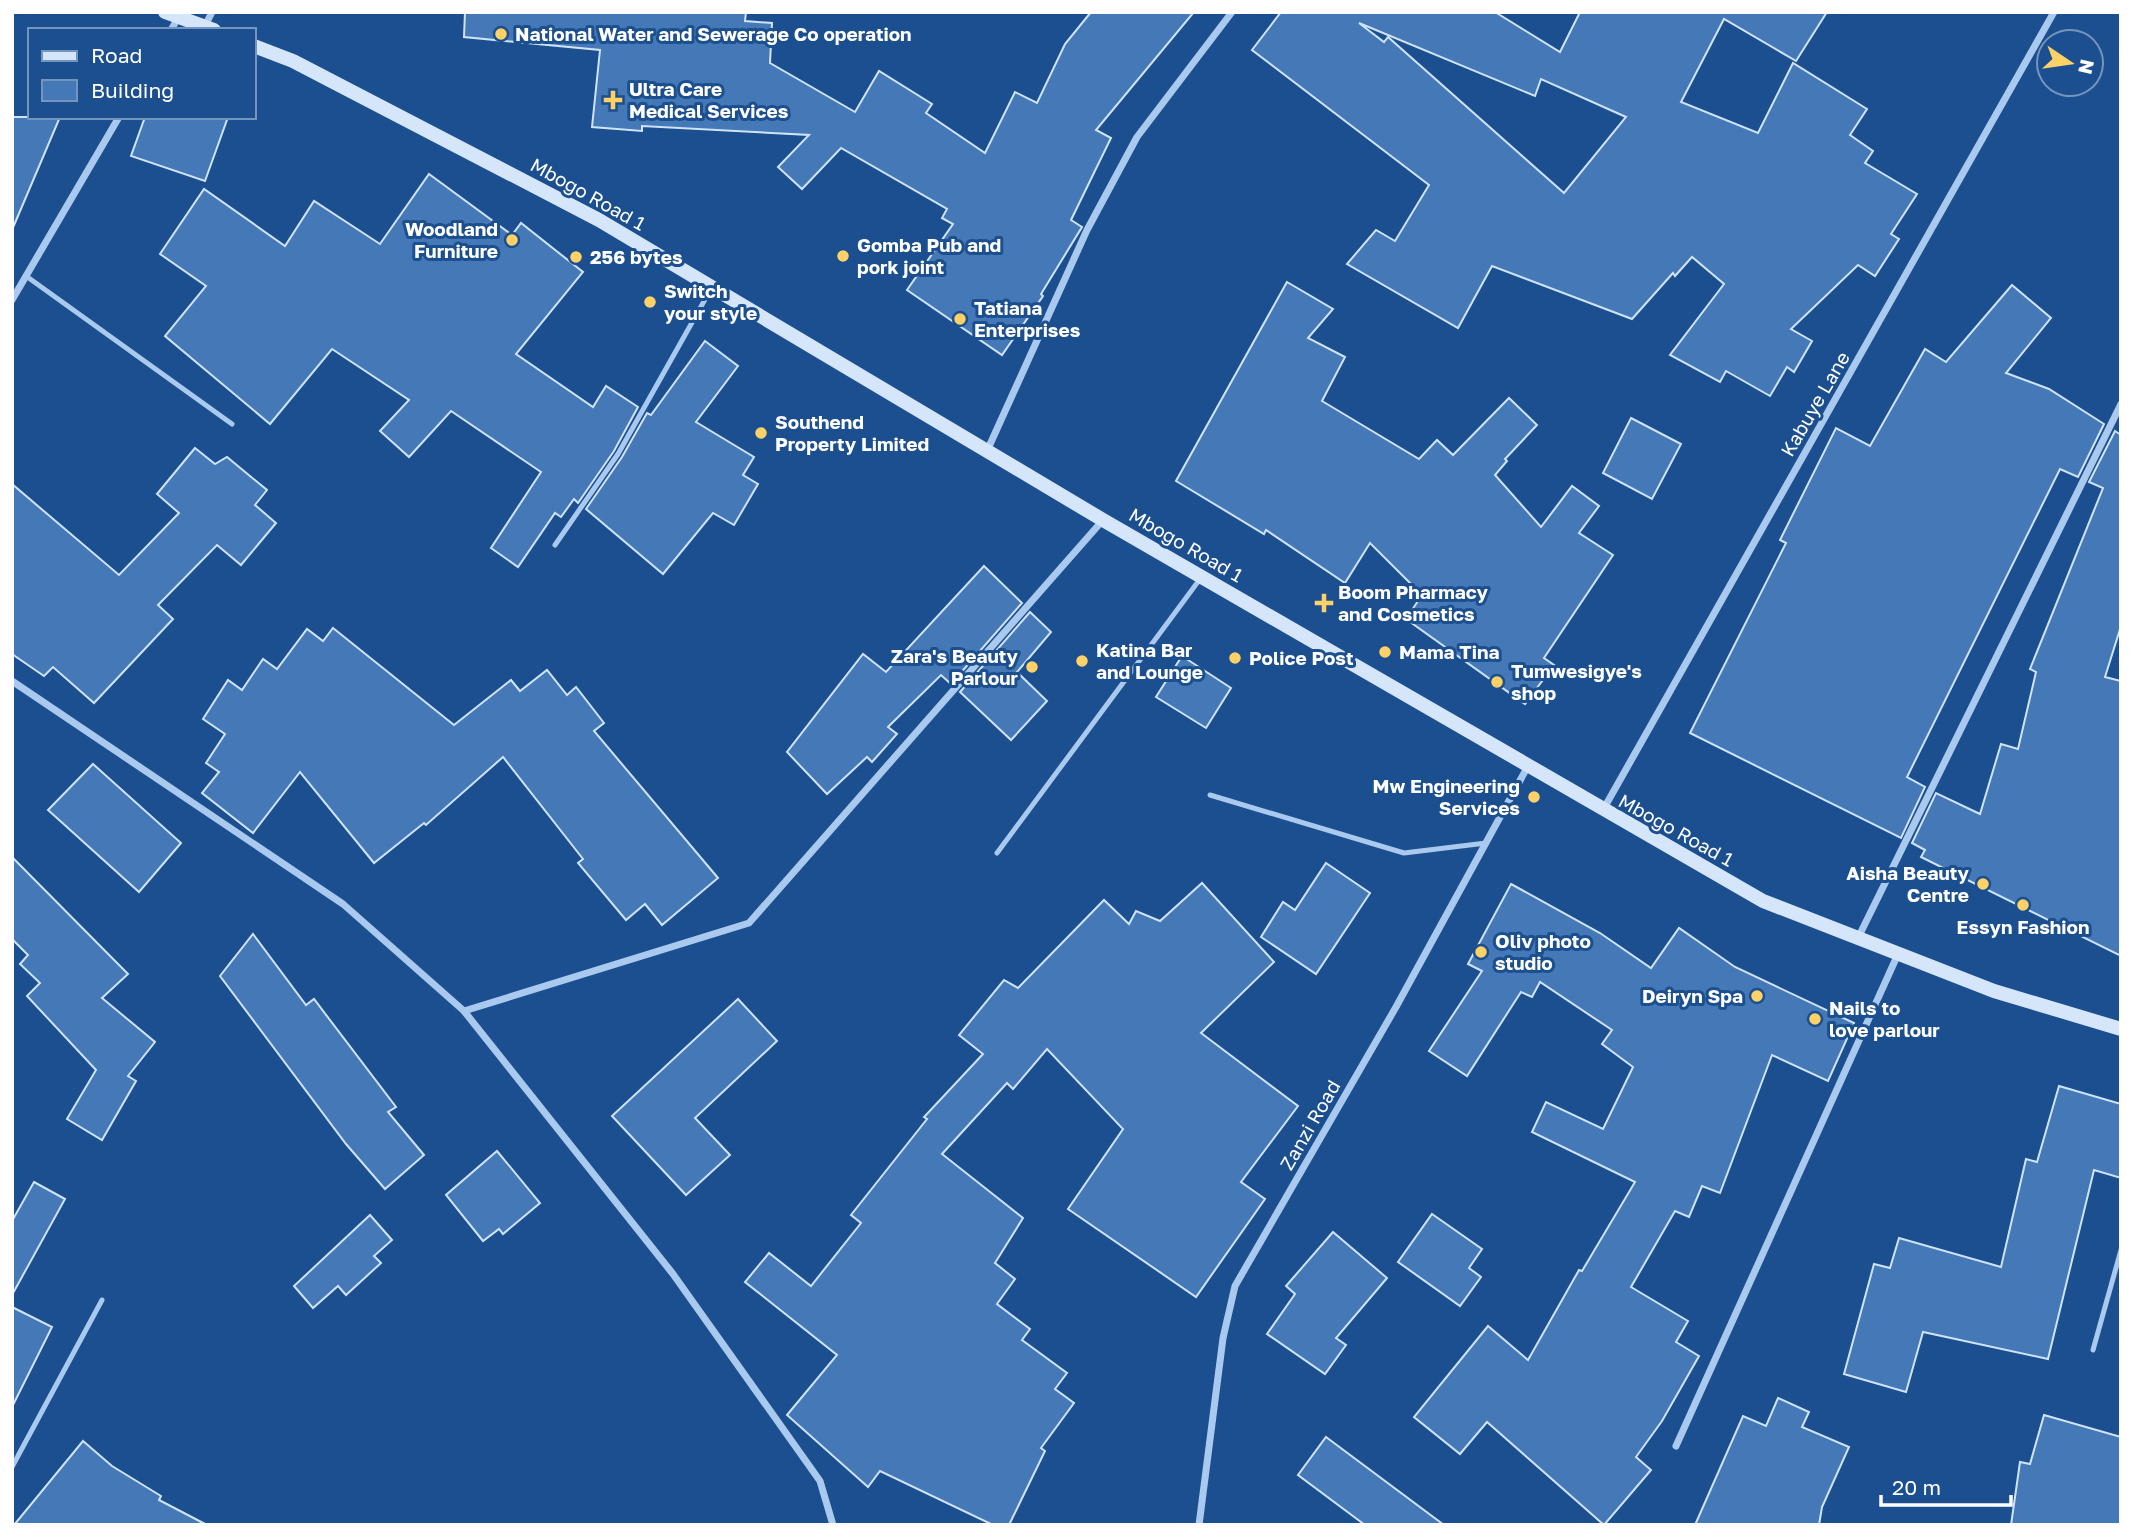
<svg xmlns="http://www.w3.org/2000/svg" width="2133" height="1537" font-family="'Golos Text',sans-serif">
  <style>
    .building { fill: #4478b7; stroke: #cfe3fa; stroke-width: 2; fill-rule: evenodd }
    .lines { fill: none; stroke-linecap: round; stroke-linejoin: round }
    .service { stroke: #a9c9ee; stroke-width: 5 }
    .minor { stroke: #a9c9ee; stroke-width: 7 }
    .secondary { stroke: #d6e6fa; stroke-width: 14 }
    .poi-dot { fill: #ffd166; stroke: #1b4f8f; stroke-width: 2.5 }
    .labels { text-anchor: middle; stroke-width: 6; stroke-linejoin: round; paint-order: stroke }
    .poi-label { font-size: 19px; font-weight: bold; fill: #fff; stroke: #1b4f8f; text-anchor: start }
    .street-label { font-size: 19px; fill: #fff; stroke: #1b4f8f }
  </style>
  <rect width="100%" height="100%" fill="#1b4f8f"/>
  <g class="building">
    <polygon points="465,12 746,12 745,21 772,23 770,63 855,112 879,71 932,104 926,113 985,153 1015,92 1037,103 1065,44 1091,12 1194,12 1096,130 1111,138 1071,220 1082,227 1041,294 1043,296 1002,355 907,290 953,224 942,218 947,209 841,148 802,189 778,167 809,135 642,126 642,131 592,127 600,50 464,37"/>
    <path d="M1281,12h214l65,40 20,-40h247l-31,49 -72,-42 -43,83 77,31 35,-70 74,46 -17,26 23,16 -8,12 52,31 -26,40 8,5 -24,37 -17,-11 -67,64 21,12 -18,31 -7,-5 -17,29 -44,-25 -6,11 -50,-27 54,-71 -32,-27 -17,19 -2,-3 -41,46 -140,-53 -34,62 -111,-64 29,-34 19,11 34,-56 -177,-135zM1359,23l176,73 6,-17 85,38 -62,76 -176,-156 -4,5z"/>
    <polygon points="12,117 60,117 12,230"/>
    <polygon points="145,117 228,117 205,181 131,156"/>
    <polygon points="429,174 512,235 521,223 583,272 516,354 593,407 606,386 638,407 614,451 578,503 574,499 561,517 555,513 518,567 491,548 541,472 451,411 409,457 380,431 409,400 332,349 270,424 165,336 206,286 160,254 204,189 285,246 314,201 380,244"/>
    <polygon points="1287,282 1333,309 1308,338 1345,357 1322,401 1419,459 1437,440 1453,455 1509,398 1537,425 1505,459 1507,461 1495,475 1541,527 1572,486 1599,506 1579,533 1613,555 1544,658 1554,665 1525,704 1406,619 1422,595 1370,543 1345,583 1266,530 1264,534 1176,481"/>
    <polygon points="2012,285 2051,318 2006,373 2049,389 2104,424 2078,477 2060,469 1907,777 1925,787 1901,838 1690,733 1786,543 1780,540 1836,428 1870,446 1925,349 1946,362"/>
    <polygon points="705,341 738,366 696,422 754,457 743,475 758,484 734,525 713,513 663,574 586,509 622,457 647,413 651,415"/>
    <polygon points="1631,418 1681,444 1652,499 1603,473"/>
    <polygon points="2115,431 2121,435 2121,626 2105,677 2121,681 2121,956 1921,857 1925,850 1912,843 1936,793 1980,814 2001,744 2018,749 2036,672 2030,669 2103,488 2089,482"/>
    <polygon points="195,448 215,464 227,457 267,490 255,505 276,523 241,565 217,545 158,605 173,619 94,703 53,667 44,676 12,654 12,484 119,575 179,513 157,494"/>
    <polygon points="984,566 1022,603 951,684 941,675 888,727 897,734 872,762 867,757 827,794 787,752 863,654 886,672"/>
    <polygon points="1030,612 1051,632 1017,672 1047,701 1011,740 960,692"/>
    <polygon points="333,628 454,725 511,680 520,691 547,670 567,695 576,687 604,723 594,731 718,878 662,925 645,904 626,920 578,863 583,859 503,757 426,825 424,823 374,863 300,772 253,833 202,793 219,772 206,763 225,734 203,719 228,680 242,690 263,659 277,669 307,629 323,641"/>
    <polygon points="1182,656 1231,688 1206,728 1156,697"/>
    <polygon points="93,764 181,843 139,892 48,810"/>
    <polygon points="12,857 128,974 102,998 155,1042 128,1076 136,1081 102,1140 67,1119 96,1070 27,996 40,983 20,964 28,955 12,939"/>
    <polygon points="1326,863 1370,893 1316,974 1261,937 1283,902 1295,910"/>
    <polygon points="1202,883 1274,962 1201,1033 1298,1106 1241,1182 1265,1199 1196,1297 1068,1209 1123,1129 1047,1049 1013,1089 1007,1083 942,1154 1023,1218 995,1263 1015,1279 997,1304 1030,1329 1022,1340 1067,1373 1055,1389 1074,1403 1041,1448 1045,1451 1009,1525 993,1525 880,1471 868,1487 787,1415 837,1355 745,1282 769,1253 811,1286 861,1223 851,1215 927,1119 924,1117 983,1054 959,1035 1004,980 1018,988 1104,900 1129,924 1136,911 1160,921"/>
    <polygon points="1511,884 1600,933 1651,968 1679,928 1735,967 1854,1023 1828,1081 1772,1055 1720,1193 1702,1186 1689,1217 1675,1211 1631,1287 1688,1321 1676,1342 1699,1356 1662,1421 1636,1457 1651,1470 1604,1525 1487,1422 1460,1454 1414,1417 1488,1326 1528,1360 1579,1270 1582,1271 1635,1182 1532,1132 1546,1102 1603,1129 1633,1067 1602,1044 1612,1030 1540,982 1532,997 1521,992 1467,1076 1429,1051 1482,971 1468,964"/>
    <polygon points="253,934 306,1005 314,999 396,1107 388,1112 424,1155 385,1189 346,1144 220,976"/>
    <polygon points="738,999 777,1041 695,1118 730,1155 686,1195 612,1116"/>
    <polygon points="2059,1086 2121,1104 2121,1178 2094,1170 2048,1359 1923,1332 1906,1392 1844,1374 1874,1264 1890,1268 1899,1238 2001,1267 2026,1159 2037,1162"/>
    <polygon points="497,1151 540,1203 503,1234 499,1229 483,1241 446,1195"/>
    <polygon points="34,1182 65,1199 12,1295 12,1221"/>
    <polygon points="1432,1214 1482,1249 1469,1268 1481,1277 1460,1306 1398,1262"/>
    <polygon points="370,1215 392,1240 374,1256 381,1263 346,1295 338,1286 313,1308 294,1286"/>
    <polygon points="1333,1232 1387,1278 1336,1338 1346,1345 1325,1374 1267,1334 1295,1294 1286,1286"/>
    <polygon points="12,1307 52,1327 12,1407"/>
    <polygon points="1778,1398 1809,1412 1802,1427 1849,1447 1822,1507 1819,1525 1695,1525 1743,1416 1766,1426"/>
    <polygon points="2044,1415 2121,1437 2121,1525 2011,1525 2020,1462 2030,1464"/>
    <polygon points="1326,1437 1444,1525 1365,1525 1298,1475"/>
    <polygon points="83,1441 112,1466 161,1496 159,1500 207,1525 14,1525"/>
  </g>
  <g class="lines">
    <g class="service">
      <polyline points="26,276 232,424"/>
      <polyline points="555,545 618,454 712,287"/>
      <polyline points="1210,795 1404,853 1486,843"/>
      <polyline points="997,853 1200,579"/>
      <polyline points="2093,1350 2121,1250"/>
      <polyline points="12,1467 102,1300"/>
    </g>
    <g class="minor">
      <polyline points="205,26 212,12"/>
      <polyline points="171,30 178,18"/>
      <polyline points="12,300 119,117"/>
      <polyline points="987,451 1087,230 1137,137 1232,12"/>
      <polyline points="12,681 343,904 464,1011 749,923 1103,520"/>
      <polyline points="1603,810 2054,12"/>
      <polyline points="1858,938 2121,404"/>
      <polyline points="464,1011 673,1274 820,1481 833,1525"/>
      <polyline points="1676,1446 1898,954"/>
      <polyline points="1199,1525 1223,1338 1235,1286 1396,1007 1528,766"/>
    </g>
    <g class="secondary">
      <polyline points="165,12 214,30"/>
      <polyline points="254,46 293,61 599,220 1103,520 1763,901 1994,991 2121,1029"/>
    </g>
  </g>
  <g class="poi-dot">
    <circle cx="501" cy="34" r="7"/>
    <path d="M609.5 89.5h7v7h7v7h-7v7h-7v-7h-7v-7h7z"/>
    <circle cx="512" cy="240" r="7"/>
    <circle cx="843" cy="256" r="7"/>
    <circle cx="576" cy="257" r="7"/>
    <circle cx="650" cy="302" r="7"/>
    <circle cx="960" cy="319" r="7"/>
    <circle cx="761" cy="433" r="7"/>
    <path d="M1320.5 592.5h7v7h7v7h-7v7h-7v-7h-7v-7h7z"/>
    <circle cx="1385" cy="652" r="7"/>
    <circle cx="1235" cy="658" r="7"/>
    <circle cx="1082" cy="661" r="7"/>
    <circle cx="1032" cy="667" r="7"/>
    <circle cx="1497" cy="682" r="7"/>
    <circle cx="1534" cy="797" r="7"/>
    <circle cx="1983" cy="884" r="7"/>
    <circle cx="2023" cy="905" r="7"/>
    <circle cx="1481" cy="952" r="7"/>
    <circle cx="1757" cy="996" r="7"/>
    <circle cx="1815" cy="1019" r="7"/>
  </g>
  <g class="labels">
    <g class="poi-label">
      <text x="515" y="41">National Water and Sewerage Co operation</text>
      <text x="629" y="96">Ultra Care<tspan x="629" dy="22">Medical Services</tspan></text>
      <text x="498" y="236" text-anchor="end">Woodland<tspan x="498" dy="22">Furniture</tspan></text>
      <text x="857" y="252">Gomba Pub and<tspan x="857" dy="22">pork joint</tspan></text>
      <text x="590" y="264">256 bytes</text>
      <text x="664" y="298">Switch<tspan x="664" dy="22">your style</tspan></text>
      <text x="974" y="315">Tatiana<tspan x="974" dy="22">Enterprises</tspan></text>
      <text x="775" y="429">Southend<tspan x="775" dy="22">Property Limited</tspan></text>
      <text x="1338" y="599">Boom Pharmacy<tspan x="1338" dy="22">and Cosmetics</tspan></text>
      <text x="1096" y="657">Katina Bar<tspan x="1096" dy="22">and Lounge</tspan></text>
      <text x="1399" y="659">Mama Tina</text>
      <text x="1018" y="663" text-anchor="end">Zara's Beauty<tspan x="1018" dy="22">Parlour</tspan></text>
      <text x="1249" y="665">Police Post</text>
      <text x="1511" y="678">Tumwesigye's<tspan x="1511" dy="22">shop</tspan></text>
      <text x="1520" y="793" text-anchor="end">Mw Engineering<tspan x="1520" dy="22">Services</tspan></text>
      <text x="1969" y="880" text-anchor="end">Aisha Beauty<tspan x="1969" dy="22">Centre</tspan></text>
      <text x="2023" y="934" text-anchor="middle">Essyn Fashion</text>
      <text x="1495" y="948">Oliv photo<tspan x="1495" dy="22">studio</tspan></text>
      <text x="1743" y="1003" text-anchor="end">Deiryn Spa</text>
      <text x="1829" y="1015">Nails to<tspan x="1829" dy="22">love parlour</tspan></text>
    </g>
    <g class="street-label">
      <text transform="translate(588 194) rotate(29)" y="7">Mbogo Road 1</text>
      <text transform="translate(1815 404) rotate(-60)" y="7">Kabuye Lane</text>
      <text transform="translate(1186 545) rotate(30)" y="7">Mbogo Road 1</text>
      <text transform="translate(1676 830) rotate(29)" y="7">Mbogo Road 1</text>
      <text transform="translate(1310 1125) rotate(-60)" y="7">Zanzi Road</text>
    </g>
  </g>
  <rect width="2133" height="1537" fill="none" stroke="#ffffff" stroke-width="28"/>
  <rect x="28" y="28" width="228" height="91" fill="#1b4f8f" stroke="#7695bc" stroke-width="2"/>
  <rect x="42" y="51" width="35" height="10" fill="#d6e6fa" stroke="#7695bc" stroke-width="2"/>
  <text x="91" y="63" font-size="21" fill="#ffffff">Road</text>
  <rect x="42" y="80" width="35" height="21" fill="#4478b7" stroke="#7695bc" stroke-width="2"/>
  <text x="91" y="98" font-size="21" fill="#ffffff">Building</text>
  <g transform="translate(2070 63) rotate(103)"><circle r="33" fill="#1b4f8f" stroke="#7695bc" stroke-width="2"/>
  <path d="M0-5L12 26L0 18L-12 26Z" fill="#ffd166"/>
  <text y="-10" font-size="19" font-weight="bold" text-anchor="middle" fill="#ffffff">N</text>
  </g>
  <path d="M1881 1495v10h130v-10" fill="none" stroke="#ffffff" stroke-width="3.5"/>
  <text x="1892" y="1495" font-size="21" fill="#ffffff" stroke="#1b4f8f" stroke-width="5" paint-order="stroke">20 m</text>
</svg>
